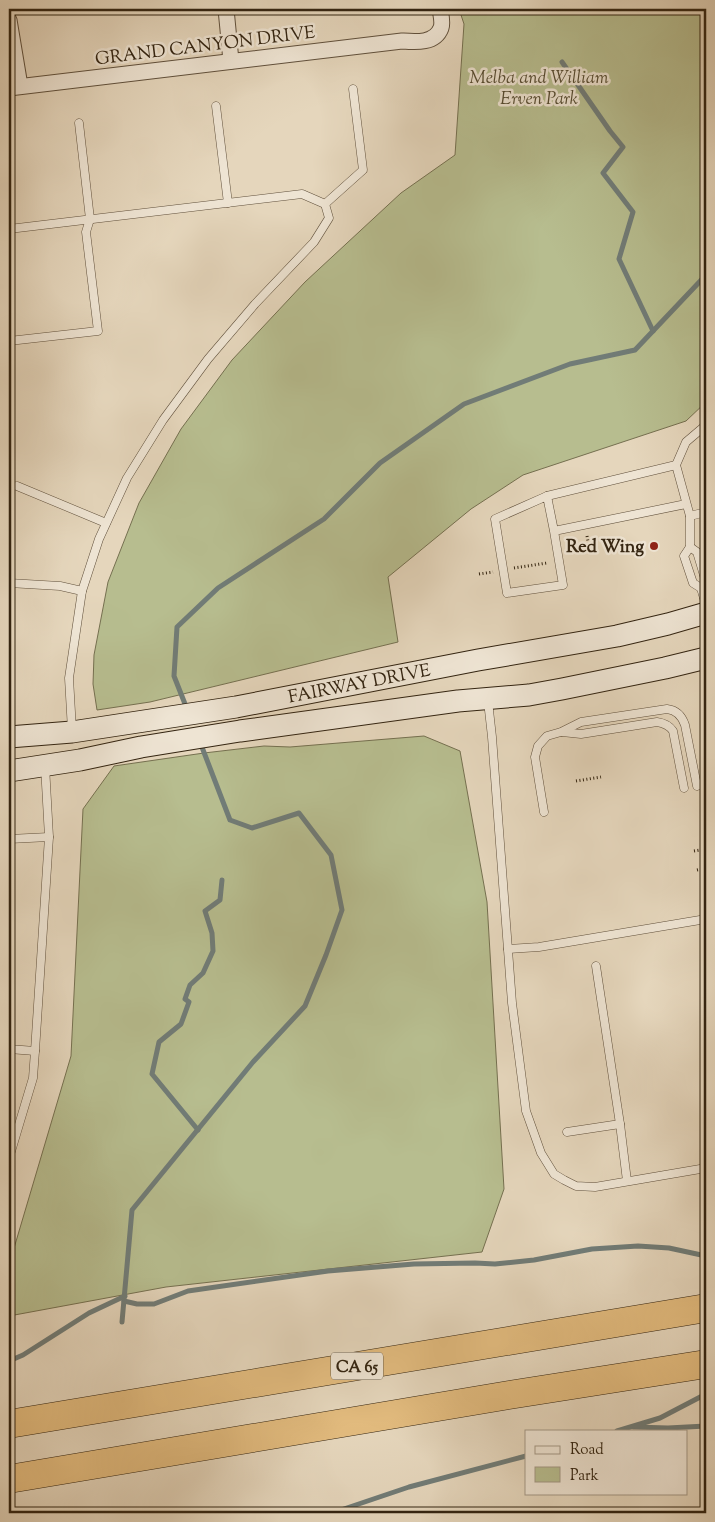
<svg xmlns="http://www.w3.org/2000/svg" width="715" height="1522" font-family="'Sorts Mill Goudy',serif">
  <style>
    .green { fill: #b7bd8f; stroke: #757050 }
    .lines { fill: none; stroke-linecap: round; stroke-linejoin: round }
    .stream { stroke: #717c77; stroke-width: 5 }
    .service-casing { stroke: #60503c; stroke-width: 9 }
    .minor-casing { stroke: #60503c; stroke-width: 17 }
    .secondary-casing { stroke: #332411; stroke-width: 23 }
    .motorway-casing { stroke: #332411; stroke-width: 29 }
    .path { stroke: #332411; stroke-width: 3; stroke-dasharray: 1 2.5; stroke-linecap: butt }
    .service { stroke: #eee4d3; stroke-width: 8 }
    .minor { stroke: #eee4d3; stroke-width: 15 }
    .secondary { stroke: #eee4d3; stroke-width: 21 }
    .motorway { stroke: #e2bb7e; stroke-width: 28 }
    .poi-dot { fill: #8f2418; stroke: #eee4d3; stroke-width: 2 }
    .labels { text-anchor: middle; stroke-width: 5; stroke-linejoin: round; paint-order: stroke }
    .shield { fill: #eee4d3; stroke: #6b5e4b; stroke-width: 1 }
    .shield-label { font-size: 16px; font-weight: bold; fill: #332411 }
    .street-label { font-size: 18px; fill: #332411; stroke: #eee4d3 }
    .park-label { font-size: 18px; font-style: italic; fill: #544a30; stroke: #eee4d3 }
    .poi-label { font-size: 18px; font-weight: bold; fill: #332411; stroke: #eee4d3; text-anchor: end }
  </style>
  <rect width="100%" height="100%" fill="#e5d6bc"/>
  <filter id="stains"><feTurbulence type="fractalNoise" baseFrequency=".004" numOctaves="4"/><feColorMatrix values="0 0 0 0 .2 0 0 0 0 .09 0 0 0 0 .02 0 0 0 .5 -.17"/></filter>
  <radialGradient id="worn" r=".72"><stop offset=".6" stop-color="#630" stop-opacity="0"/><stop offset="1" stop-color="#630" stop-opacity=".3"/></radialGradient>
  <g class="green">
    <polygon points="459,9 706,9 706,402 686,421 523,475 471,509 388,577 398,642 150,702 97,710 93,684 94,655 108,582 139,503 181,429 232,360 305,282 401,193 455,155 464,24"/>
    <polygon points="424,736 460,751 487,902 504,1189 482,1252 166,1287 9,1316 9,1265 71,1056 83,809 114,766 204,753 264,746 290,747"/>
  </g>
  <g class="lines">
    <g class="stream">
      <polyline points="562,62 610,131 623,147 603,173 633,212 619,259 653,331"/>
      <polyline points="187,709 174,676 177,627 218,588 324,519 380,463 464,404 570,364 635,350 706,275"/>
      <polyline points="198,1130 152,1074 159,1042 181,1024 189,1002 185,999 190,985 203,973 213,951 212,933 205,911 220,900 222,880"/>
      <polyline points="124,1301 137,1304 154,1304 188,1291 328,1271 414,1264 475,1263 495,1264 534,1260 592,1249 638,1246 669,1248 706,1256"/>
      <polyline points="122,1322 132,1210 253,1062 305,1006 326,955 342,910 331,855 299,813 252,828 230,820 200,742"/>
      <polyline points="9,1361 23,1355 89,1313 125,1296"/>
      <polyline points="634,1427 668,1428 706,1426"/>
      <polyline points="617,1431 660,1418 706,1394"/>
      <polyline points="332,1513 409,1487 526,1456"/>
    </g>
    <g class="service-casing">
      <g id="service">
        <polyline points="216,106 228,203"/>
        <polyline points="325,204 363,170 353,89"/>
        <polyline points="9,229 302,194 325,204 329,218 314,242 255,304 208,359 163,420 127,478 99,539 82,591 69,678 72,730"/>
        <polyline points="9,341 98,331 86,232 90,219 79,123"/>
        <polyline points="706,425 686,442 676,465 690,516 690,547 684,556 693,583 701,588 706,605"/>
        <polyline points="17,486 106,523"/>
        <polyline points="547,496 676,465"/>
        <polyline points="690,516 706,512"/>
        <polyline points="554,531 547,496 495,519 507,593 563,585 554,531 686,504"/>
        <polyline points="690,547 697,552 706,582 701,588"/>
        <polyline points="9,583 60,586 82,591"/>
        <polyline points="488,701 492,737 512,1003 526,1111 541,1153 554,1174 564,1180 576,1186 595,1187 706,1168"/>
        <path d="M562,732l19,2 76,-12c7,1 12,3 16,9l11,57"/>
        <path d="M544,812l-9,-55 3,-11 9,-10 14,-4 20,-10 86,-13c9,1 15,7 18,16l12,61"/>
        <polyline points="9,839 49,837"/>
        <polyline points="508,949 539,947 706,919"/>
        <polyline points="9,1049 35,1051 33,1078 9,1158"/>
        <polyline points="35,1051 49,837 45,766"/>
        <polyline points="620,1124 627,1181"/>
        <polyline points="567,1132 620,1124 596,966"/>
      </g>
    </g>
    <g class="minor-casing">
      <g id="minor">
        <polyline points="226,9 231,61"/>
        <polyline points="9,20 20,86"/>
        <path d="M9,88l393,-47c13,1 33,3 39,-13 2,-5 0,-13 -1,-19"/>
      </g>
    </g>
    <g class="secondary-casing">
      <g id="secondary">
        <polyline points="9,737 72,732 236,707 478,660 617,636 668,624 706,613"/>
        <polyline points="9,771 80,760 141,747 240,731 458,701 529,695 562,689 665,668 706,658"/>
      </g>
    </g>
    <g class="motorway-casing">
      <g id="motorway">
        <polyline points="9,1424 706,1308"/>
        <polyline points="9,1479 509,1395 706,1364"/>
      </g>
    </g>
    <g class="path">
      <polyline points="587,536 589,546"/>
      <polyline points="514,568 547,563"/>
      <polyline points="479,574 493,572"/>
      <polyline points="576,781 601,777"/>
      <polyline points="694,851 706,849"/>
      <polyline points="697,870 706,868"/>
      <polyline points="701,888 706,887"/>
    </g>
    <use href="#service" class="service"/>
    <use href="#minor" class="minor"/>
    <use href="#secondary" class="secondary"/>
    <use href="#motorway" class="motorway"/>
  </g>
  <circle class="poi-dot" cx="654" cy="546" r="5"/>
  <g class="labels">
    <rect class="shield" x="331" y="1352.5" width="52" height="27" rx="4"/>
    <g class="shield-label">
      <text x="357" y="1372">CA 65</text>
    </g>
    <g class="street-label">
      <text transform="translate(205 45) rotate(-7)" y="6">GRAND CANYON DRIVE</text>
      <text transform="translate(359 683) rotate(-11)" y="6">FAIRWAY DRIVE</text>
    </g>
    <g class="park-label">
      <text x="539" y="83">Melba and William<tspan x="539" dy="21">Erven Park</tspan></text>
    </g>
    <g class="poi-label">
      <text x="644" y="552">Red Wing</text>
    </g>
  </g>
  <rect width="715" height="1522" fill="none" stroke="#e5d6bc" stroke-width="30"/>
  <rect x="10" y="10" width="695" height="1502" fill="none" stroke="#332411" stroke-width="2.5"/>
  <rect x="15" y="15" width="685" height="1492" fill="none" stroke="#332411"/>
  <rect x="525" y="1430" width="162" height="65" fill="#eee4d3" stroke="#a39785"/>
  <rect x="535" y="1446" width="25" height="8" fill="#eee4d3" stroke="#a39785"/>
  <text x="570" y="1454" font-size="15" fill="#332411">Road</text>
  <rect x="535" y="1467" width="25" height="15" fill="#b7bd8f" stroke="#a39785"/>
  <text x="570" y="1480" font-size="15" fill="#332411">Park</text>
  <rect width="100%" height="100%" filter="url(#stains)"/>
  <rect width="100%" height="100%" fill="url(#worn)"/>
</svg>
